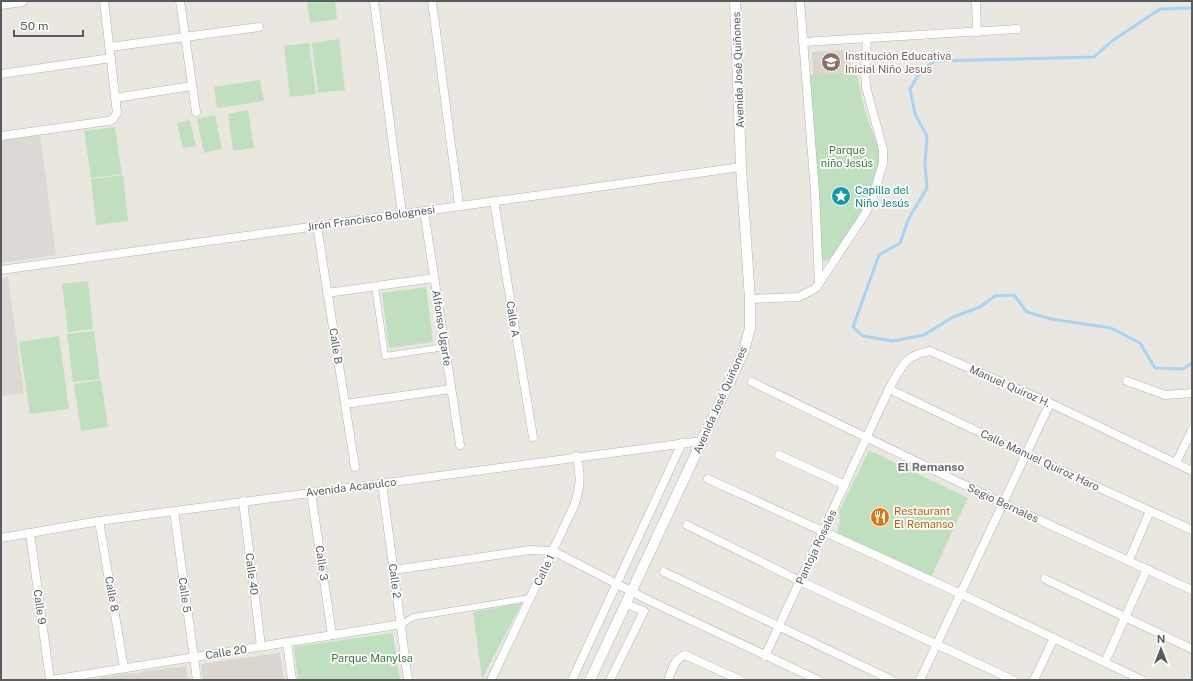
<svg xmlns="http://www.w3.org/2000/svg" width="1193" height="681" font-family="'Public Sans',sans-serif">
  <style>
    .industrial { fill: #dcd9d5 }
    .education { fill: #dad6cf }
    .green { fill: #c0dfbf }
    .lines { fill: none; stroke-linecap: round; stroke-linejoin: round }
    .stream { stroke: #a6d5f4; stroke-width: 3 }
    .pedestrian-casing { stroke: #b1b3b6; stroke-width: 7 }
    .minor-casing { stroke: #b1b3b6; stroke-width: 9 }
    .tertiary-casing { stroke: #b1b3b6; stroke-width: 11 }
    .pedestrian { stroke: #fff; stroke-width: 6 }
    .minor { stroke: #fff; stroke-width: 8 }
    .tertiary { stroke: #fff; stroke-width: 10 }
    .labels { text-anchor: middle; stroke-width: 3.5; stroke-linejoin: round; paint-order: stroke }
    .education-label { font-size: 11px; fill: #785e54; stroke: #fff; text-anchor: start }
    .street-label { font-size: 11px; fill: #595c5f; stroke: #fff }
    .park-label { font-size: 11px; fill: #3d7a3e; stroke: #fff }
    .culture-label { font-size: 11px; fill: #0d838f; stroke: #fff; text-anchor: start }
    .food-label { font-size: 11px; fill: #c56008; stroke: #fff; text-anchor: start }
    .neighbourhood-label { font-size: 12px; font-weight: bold; fill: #6a6e71; stroke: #fff }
  </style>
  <rect width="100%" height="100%" fill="#eae7e0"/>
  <g class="industrial">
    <polygon points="40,135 56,255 1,263 1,140"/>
    <polygon points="8,277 24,393 1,396 1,278"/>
  </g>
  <g class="education">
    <polygon points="849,50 851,72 813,75 812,52"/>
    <polygon points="280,653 284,680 203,680 201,664"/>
    <polygon points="186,666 188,680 99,680 100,678 131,673 139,674 140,672"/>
  </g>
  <g class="green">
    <polygon points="307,1 335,1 337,19 310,23"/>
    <polygon points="339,39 345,90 318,93 312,43"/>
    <polygon points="309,43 316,94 290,97 284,46"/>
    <path d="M856,72c4,15 6,30 11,45 4,14 11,25 13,40 2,31 -32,76 -48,101l-7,3 -5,-4 -11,-182z"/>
    <polygon points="260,80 264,101 217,108 214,87"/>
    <polygon points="248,110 254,148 233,151 228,114"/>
    <polygon points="215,115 222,149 204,153 197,119"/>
    <polygon points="190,120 196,146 183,148 177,123"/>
    <polygon points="115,127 122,174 91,178 84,131"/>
    <polygon points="123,175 128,221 96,225 91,179"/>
    <polygon points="88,281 93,329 68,332 62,284"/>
    <polygon points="426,287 433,342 389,348 382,293"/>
    <polygon points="94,331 100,379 73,382 67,334"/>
    <polygon points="59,336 69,409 30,414 19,342"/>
    <polygon points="101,380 108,427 81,431 74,384"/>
    <polygon points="869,450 968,498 931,577 837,533 840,521 839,512"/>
    <polygon points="522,603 482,679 473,612"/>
    <polygon points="393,633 400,680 298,680 294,647"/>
  </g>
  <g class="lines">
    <polyline class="stream" points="1192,8 1160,9 1112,41 1094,57 934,61 919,74 910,89 915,114 927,136 925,164 927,188 909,218 900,243 879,255 853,327 863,336 893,341 924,335 953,317 980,307 995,296 1014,295 1027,312 1051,319 1111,328 1140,343 1155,368 1183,369 1192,363"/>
    <g class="pedestrian-casing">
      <g id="pedestrian">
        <polyline points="375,286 385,356 445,347"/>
        <polyline points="402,624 413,617 530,598"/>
      </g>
    </g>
    <g class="minor-casing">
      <g id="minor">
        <polyline points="180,1 196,112"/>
        <polyline points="374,1 402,214"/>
        <polyline points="432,1 459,205"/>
        <polyline points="800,1 815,192 819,283"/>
        <polyline points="976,1 977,32"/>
        <polyline points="803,42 1017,29"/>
        <polyline points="110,47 259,27"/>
        <polyline points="1,74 111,58"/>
        <polyline points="115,98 192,86"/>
        <polyline points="1,136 108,121 112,120 117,113 104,1"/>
        <polyline points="494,201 533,437"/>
        <polyline points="424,211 460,445"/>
        <polyline points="317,226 355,467"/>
        <polyline points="1,270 741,167"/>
        <polyline points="327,293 434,278"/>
        <polyline points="750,299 799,297 816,288 865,214 872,200 883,163 883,149 866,87 865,72 867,38"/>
        <polyline points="1127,381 1165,395 1192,393"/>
        <polyline points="752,382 1002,503 1192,590"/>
        <polyline points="889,389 1025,454 1192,530"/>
        <polyline points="345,404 451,389"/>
        <polyline points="779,455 845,485"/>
        <polyline points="1176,463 1192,430"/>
        <polyline points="708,479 961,594 1142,680"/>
        <polyline points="382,483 408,680"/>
        <polyline points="311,492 332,635"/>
        <polyline points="243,501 261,646"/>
        <polyline points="174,511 197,680"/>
        <polyline points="99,521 124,668"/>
        <polyline points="687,525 800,581 1013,680"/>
        <polyline points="30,533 50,680"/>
        <polyline points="1,538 99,521 702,441"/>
        <polyline points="1129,560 1150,511"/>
        <polyline points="394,570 530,550 553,551 648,600 818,680"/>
        <polyline points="664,572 892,680"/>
        <polyline points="1045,579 1192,649"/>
        <polyline points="287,642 292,680"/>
        <path d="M765,656l124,-267c12,-21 15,-34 41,-38l120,52 142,68"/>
        <polyline points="1105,662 1147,569"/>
        <polyline points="51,680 402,624"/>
        <path d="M491,680l83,-174c6,-17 8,-32 2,-50"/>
        <polyline points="572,680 682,443"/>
        <polyline points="610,680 644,611 626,604"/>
        <path d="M668,680c4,-10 6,-21 17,-25l55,25"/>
        <polyline points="920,680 1050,403"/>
        <polyline points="1034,680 1054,638"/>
      </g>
    </g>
    <g class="tertiary-casing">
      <g id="tertiary">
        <polyline points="1,4 22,1"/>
        <polyline points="590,680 744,351 750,328 750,299 741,167 735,1"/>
      </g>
    </g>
    <use href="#pedestrian" class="pedestrian"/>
    <use href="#minor" class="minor"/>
    <use href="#tertiary" class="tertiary"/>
  </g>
  <defs>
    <g id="school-disc" transform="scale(1)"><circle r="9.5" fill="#8d6e63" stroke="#fff"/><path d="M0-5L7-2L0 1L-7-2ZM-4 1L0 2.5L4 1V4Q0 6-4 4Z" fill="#fff"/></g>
    <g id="sight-disc" transform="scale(1)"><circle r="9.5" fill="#0f9aa8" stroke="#fff"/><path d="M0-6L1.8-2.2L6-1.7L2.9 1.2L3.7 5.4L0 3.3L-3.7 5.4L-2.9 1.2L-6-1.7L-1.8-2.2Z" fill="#fff"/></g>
    <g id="restaurant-disc" transform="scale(1)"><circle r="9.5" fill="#e8710a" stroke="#fff"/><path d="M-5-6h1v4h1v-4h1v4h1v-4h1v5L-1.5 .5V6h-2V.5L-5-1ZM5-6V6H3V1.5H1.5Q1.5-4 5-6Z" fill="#fff"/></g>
  </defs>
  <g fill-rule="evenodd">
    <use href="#school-disc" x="831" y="62"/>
    <use href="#sight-disc" x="841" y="196"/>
    <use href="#restaurant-disc" x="880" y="517"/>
  </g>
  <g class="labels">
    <g class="education-label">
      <text x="845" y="60">Institución Educativa<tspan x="845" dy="13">Inicial Niño Jesus</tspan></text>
    </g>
    <g class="street-label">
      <text transform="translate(738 70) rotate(-92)" y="4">Avenida José Quiñones</text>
      <text transform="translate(371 218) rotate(-8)" y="4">Jirón Francisco Bolognesi</text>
      <text transform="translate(513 319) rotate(81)" y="4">Calle A</text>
      <text transform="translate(442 328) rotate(81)" y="4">Alfonso Ugarte</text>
      <text transform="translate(336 346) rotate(81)" y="4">Calle B</text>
      <text transform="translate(1010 386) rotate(24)" y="4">Manuel Quiroz H.</text>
      <text transform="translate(720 400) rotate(-66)" y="4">Avenida José Quiñones</text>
      <text transform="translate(1040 460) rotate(25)" y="4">Calle Manuel Quiroz Haro</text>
      <text transform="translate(351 487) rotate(-7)" y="4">Avenida Acapulco</text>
      <text transform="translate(1003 503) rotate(25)" y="4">Segio Bernales</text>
      <text transform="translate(816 547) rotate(-65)" y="4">Pantoja Rosales</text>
      <text transform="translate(322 563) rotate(82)" y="4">Calle 3</text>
      <text transform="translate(544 570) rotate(-64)" y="4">Calle 1</text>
      <text transform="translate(252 574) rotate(83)" y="4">Calle 40</text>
      <text transform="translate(395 581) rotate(82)" y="4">Calle 2</text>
      <text transform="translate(112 594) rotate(80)" y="4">Calle 8</text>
      <text transform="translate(185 595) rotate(82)" y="4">Calle 5</text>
      <text transform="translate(40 607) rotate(82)" y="4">Calle 9</text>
      <text transform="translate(226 652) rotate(-9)" y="4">Calle 20</text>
    </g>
    <g class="park-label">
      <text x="847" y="154">Parque<tspan x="847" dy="13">niño Jesús</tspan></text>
      <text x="372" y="662">Parque Manylsa</text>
    </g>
    <g class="culture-label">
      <text x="855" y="194">Capilla del<tspan x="855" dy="13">Niño Jesús</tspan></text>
    </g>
    <g class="food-label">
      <text x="894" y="515">Restaurant<tspan x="894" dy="13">El Remanso</tspan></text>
    </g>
    <g class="neighbourhood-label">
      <text x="931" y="471">El Remanso</text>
    </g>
  </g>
  <rect width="1193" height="681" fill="none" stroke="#595c5f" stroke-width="4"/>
  <g transform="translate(1161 649)" stroke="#ffffff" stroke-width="3" paint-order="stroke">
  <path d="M0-3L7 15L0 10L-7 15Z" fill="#595c5f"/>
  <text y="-6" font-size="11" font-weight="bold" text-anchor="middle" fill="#595c5f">N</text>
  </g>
  <path d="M14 30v6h69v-6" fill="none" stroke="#595c5f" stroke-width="2"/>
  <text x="20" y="30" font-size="12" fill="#595c5f" stroke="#ffffff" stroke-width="3" paint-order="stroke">50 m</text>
</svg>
